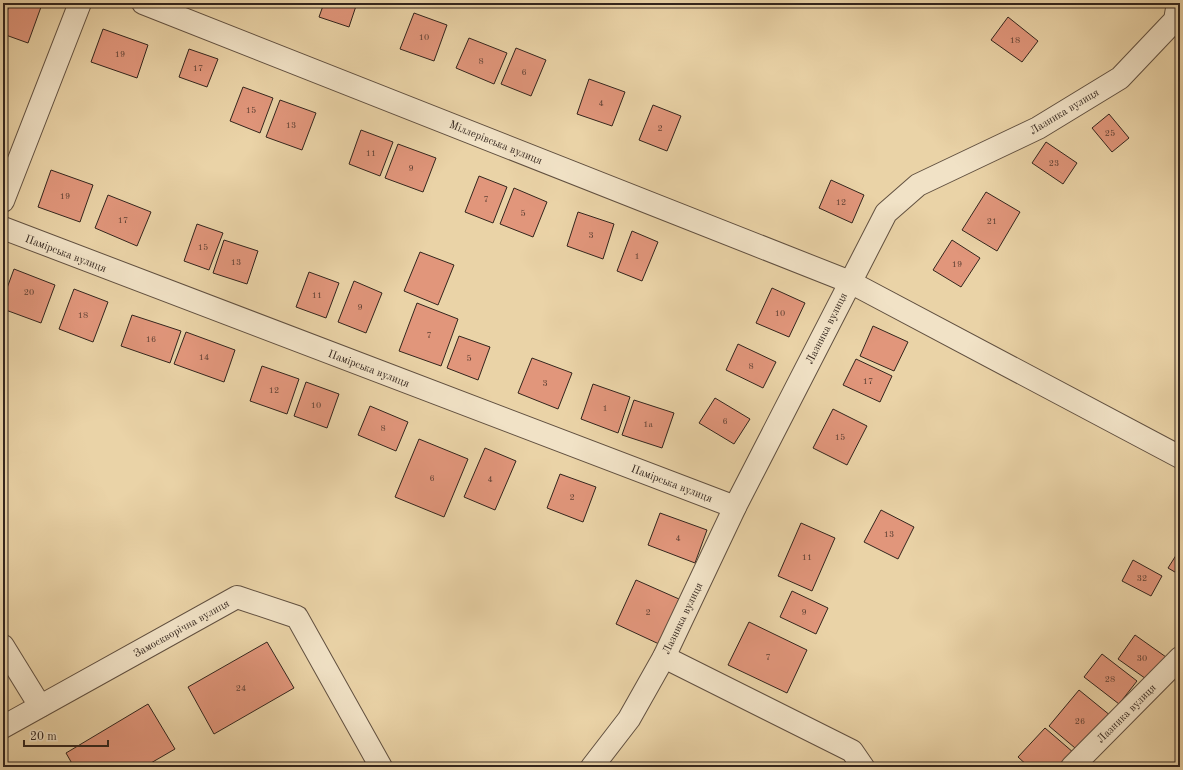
<svg xmlns="http://www.w3.org/2000/svg" width="1183" height="770" font-family="'Old Standard TT',serif">
  <style>
    .building { fill: #e1967b; stroke: #33251d }
    .lines { fill: none; stroke-linecap: round; stroke-linejoin: round }
    .minor-casing { stroke: #615040; stroke-width: 24 }
    .minor { stroke: #f1e2c6; stroke-width: 22 }
    .labels { text-anchor: middle; stroke-width: 4; stroke-linejoin: round; paint-order: stroke }
    .number-label { font-size: 9px; fill: #5e4134 }
    .street-label { font-size: 11px; fill: #33251d; stroke: #f1e2c6 }
  </style>
  <rect width="100%" height="100%" fill="#ead3a7"/>
  <filter id="stains"><feTurbulence type="fractalNoise" baseFrequency=".005" numOctaves="4"/><feColorMatrix values="0 0 0 0 .2 0 0 0 0 .09 0 0 0 0 .02 0 0 0 .5 -.17"/></filter>
  <radialGradient id="worn" r=".72"><stop offset=".6" stop-color="#630" stop-opacity="0"/><stop offset="1" stop-color="#630" stop-opacity=".3"/></radialGradient>
  <g class="building">
    <polygon points="10,3 30,3 41,7 28,43 3,34 3,23"/>
    <polygon points="324,3 357,3 349,27 319,17"/>
    <polygon points="414,13 447,25 434,61 400,49"/>
    <polygon points="1008,17 1038,41 1022,62 991,40"/>
    <polygon points="103,29 148,45 137,78 91,62"/>
    <polygon points="469,38 507,53 494,84 456,68"/>
    <polygon points="516,48 546,60 531,96 501,84"/>
    <polygon points="189,49 218,59 207,87 179,77"/>
    <polygon points="589,79 625,92 612,126 577,114"/>
    <polygon points="243,87 273,98 260,133 230,121"/>
    <polygon points="280,100 316,113 302,150 266,137"/>
    <polygon points="653,105 681,116 667,151 639,140"/>
    <polygon points="1109,114 1129,138 1112,152 1092,128"/>
    <polygon points="361,130 393,142 380,176 349,164"/>
    <polygon points="1046,142 1077,163 1063,184 1032,163"/>
    <polygon points="398,144 436,158 423,192 385,178"/>
    <polygon points="51,170 93,185 80,222 38,207"/>
    <polygon points="479,176 507,187 493,223 465,212"/>
    <polygon points="831,180 864,195 852,223 819,208"/>
    <polygon points="514,188 547,202 533,237 500,224"/>
    <polygon points="986,192 1020,212 997,251 962,230"/>
    <polygon points="108,195 151,212 137,246 95,228"/>
    <polygon points="578,212 614,224 603,259 567,246"/>
    <polygon points="197,224 223,233 209,270 184,261"/>
    <polygon points="632,231 658,242 642,281 617,271"/>
    <polygon points="224,240 258,251 247,284 213,273"/>
    <polygon points="952,240 980,258 961,287 933,270"/>
    <polygon points="420,252 454,265 438,305 404,291"/>
    <polygon points="14,269 55,285 41,323 3,309 3,299"/>
    <polygon points="309,272 339,283 326,318 296,307"/>
    <polygon points="354,281 382,293 366,333 338,322"/>
    <polygon points="772,288 805,303 789,337 756,323"/>
    <polygon points="74,289 108,302 93,342 59,329"/>
    <polygon points="417,303 458,319 441,366 399,351"/>
    <polygon points="132,315 181,331 170,363 121,346"/>
    <polygon points="873,326 908,342 894,371 860,356"/>
    <polygon points="186,332 235,350 224,382 174,364"/>
    <polygon points="459,336 490,347 478,380 447,368"/>
    <polygon points="738,344 776,362 763,388 726,370"/>
    <polygon points="532,358 572,373 558,409 518,393"/>
    <polygon points="856,359 892,376 880,402 843,385"/>
    <polygon points="262,366 299,379 287,414 250,401"/>
    <polygon points="306,382 339,394 327,428 294,416"/>
    <polygon points="593,384 630,397 618,433 581,419"/>
    <polygon points="715,398 750,419 734,444 699,423"/>
    <polygon points="634,400 674,413 662,448 622,435"/>
    <polygon points="370,406 408,422 396,451 358,435"/>
    <polygon points="833,409 867,426 847,465 813,448"/>
    <polygon points="419,439 468,459 444,517 395,497"/>
    <polygon points="485,448 516,461 495,510 464,497"/>
    <polygon points="560,474 596,487 583,522 547,508"/>
    <polygon points="881,510 914,527 898,559 864,542"/>
    <polygon points="660,513 707,530 695,563 648,545"/>
    <polygon points="801,523 835,538 812,591 778,576"/>
    <polygon points="1180,549 1180,575 1168,568"/>
    <polygon points="1133,560 1162,576 1151,596 1122,581"/>
    <polygon points="636,580 679,599 659,644 616,624"/>
    <polygon points="792,591 828,608 816,634 780,617"/>
    <polygon points="749,622 807,650 787,693 728,665"/>
    <polygon points="1135,635 1166,657 1149,681 1118,659"/>
    <polygon points="267,642 294,688 214,734 188,687"/>
    <polygon points="1102,654 1137,681 1119,704 1084,677"/>
    <polygon points="1079,690 1111,716 1081,753 1049,726"/>
    <polygon points="148,704 175,749 144,767 74,767 66,753"/>
    <polygon points="1045,728 1074,753 1062,767 1029,767 1018,757"/>
  </g>
  <g class="lines">
    <g class="minor-casing">
      <g id="minor">
        <polyline points="143,3 850,282 1180,457"/>
        <polyline points="3,201 80,3"/>
        <polyline points="3,228 735,507"/>
        <polyline points="3,646 40,706"/>
        <polyline points="664,657 852,751 863,767"/>
        <polyline points="3,727 237,597 297,617 381,767"/>
        <polyline points="592,767 629,719 664,657 735,507 886,213 918,185 1038,128 1120,78 1175,20 1178,3"/>
        <polyline points="1072,767 1180,658"/>
      </g>
    </g>
    <use href="#minor" class="minor"/>
  </g>
  <g class="labels">
    <g class="number-label">
      <text x="424" y="40">10</text>
      <text x="1015" y="43">18</text>
      <text x="120" y="57">19</text>
      <text x="481" y="64">8</text>
      <text x="198" y="71">17</text>
      <text x="524" y="75">6</text>
      <text x="601" y="106">4</text>
      <text x="251" y="113">15</text>
      <text x="291" y="128">13</text>
      <text x="660" y="131">2</text>
      <text x="1110" y="136">25</text>
      <text x="371" y="156">11</text>
      <text x="1054" y="166">23</text>
      <text x="411" y="171">9</text>
      <text x="65" y="199">19</text>
      <text x="486" y="202">7</text>
      <text x="841" y="205">12</text>
      <text x="523" y="216">5</text>
      <text x="123" y="223">17</text>
      <text x="992" y="224">21</text>
      <text x="591" y="238">3</text>
      <text x="203" y="250">15</text>
      <text x="637" y="259">1</text>
      <text x="236" y="265">13</text>
      <text x="957" y="267">19</text>
      <text x="29" y="295">20</text>
      <text x="317" y="298">11</text>
      <text x="360" y="310">9</text>
      <text x="780" y="316">10</text>
      <text x="83" y="318">18</text>
      <text x="429" y="338">7</text>
      <text x="151" y="342">16</text>
      <text x="204" y="360">14</text>
      <text x="469" y="361">5</text>
      <text x="751" y="369">8</text>
      <text x="868" y="384">17</text>
      <text x="545" y="386">3</text>
      <text x="274" y="393">12</text>
      <text x="316" y="408">10</text>
      <text x="605" y="411">1</text>
      <text x="725" y="424">6</text>
      <text x="648" y="427">1а</text>
      <text x="383" y="431">8</text>
      <text x="840" y="440">15</text>
      <text x="432" y="481">6</text>
      <text x="490" y="482">4</text>
      <text x="572" y="500">2</text>
      <text x="889" y="537">13</text>
      <text x="678" y="541">4</text>
      <text x="807" y="560">11</text>
      <text x="1142" y="581">32</text>
      <text x="648" y="615">2</text>
      <text x="804" y="615">9</text>
      <text x="768" y="660">7</text>
      <text x="1142" y="661">30</text>
      <text x="1110" y="682">28</text>
      <text x="241" y="691">24</text>
      <text x="1080" y="724">26</text>
    </g>
    <g class="street-label">
      <text transform="translate(1064 111) rotate(-31)" y="4">Лазника вулиця</text>
      <text transform="translate(496 142) rotate(22)" y="4">Міллерівська вулиця</text>
      <text transform="translate(66 253) rotate(21)" y="4">Памірська вулиця</text>
      <text transform="translate(826 328) rotate(-63)" y="4">Лазника вулиця</text>
      <text transform="translate(369 368) rotate(21)" y="4">Памірська вулиця</text>
      <text transform="translate(672 483) rotate(21)" y="4">Памірська вулиця</text>
      <text transform="translate(682 618) rotate(-64)" y="4">Лазника вулиця</text>
      <text transform="translate(181 628) rotate(-29)" y="4">Замоскворічна вулиця</text>
      <text transform="translate(1126 713) rotate(-45)" y="4">Лазника вулиця</text>
    </g>
  </g>
  <rect width="1183" height="770" fill="none" stroke="#ead3a7" stroke-width="16"/>
  <rect x="4" y="4" width="1175" height="762" fill="none" stroke="#33251d" stroke-width="2"/>
  <rect x="8" y="8" width="1167" height="754" fill="none" stroke="#33251d"/>
  <path d="M24 740v6h84v-6" fill="none" stroke="#33251d" stroke-width="2"/>
  <text x="30" y="740" font-size="12" fill="#33251d" stroke="#f1e2c6" stroke-width="3" paint-order="stroke">20 m</text>
  <rect width="100%" height="100%" filter="url(#stains)"/>
  <rect width="100%" height="100%" fill="url(#worn)"/>
</svg>
